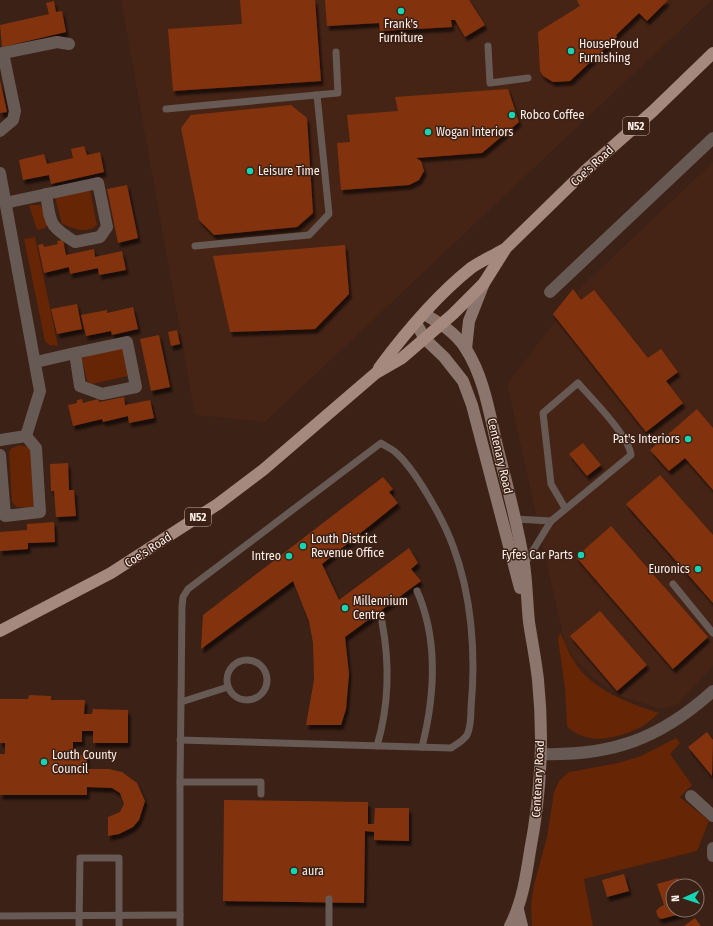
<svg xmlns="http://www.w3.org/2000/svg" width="713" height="926" font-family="'Fira Sans Condensed',sans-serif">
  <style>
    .built { fill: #452416 }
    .green { fill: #662504 }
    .building { fill: #82330d; filter: url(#shadow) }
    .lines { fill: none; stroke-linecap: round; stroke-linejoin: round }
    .lane { stroke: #675954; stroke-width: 7 }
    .street { stroke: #675954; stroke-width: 12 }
    .secondary { stroke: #8b756c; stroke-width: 12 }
    .primary { stroke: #a6897e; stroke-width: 12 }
    .poi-dot { fill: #16d5b3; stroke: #3b2116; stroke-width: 1.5 }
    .labels { text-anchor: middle; stroke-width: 3; stroke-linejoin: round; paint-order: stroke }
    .shield { fill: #3b2116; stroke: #c4b1aa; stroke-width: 1 }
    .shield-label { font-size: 11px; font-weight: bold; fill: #feefe9 }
    .poi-label { font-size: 12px; fill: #feefe9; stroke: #3b2116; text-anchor: start }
    .street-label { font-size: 12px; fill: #feefe9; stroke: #3b2116 }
  </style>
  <defs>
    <filter id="shadow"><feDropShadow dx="2.5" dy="4.5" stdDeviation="1" flood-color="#0009"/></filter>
  </defs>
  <rect width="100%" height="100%" fill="#3b2116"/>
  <g class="built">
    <polygon points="121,0 712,0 265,422 195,415"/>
    <polygon points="713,162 713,666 678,704 667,708 657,708 621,696 597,681 576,661 565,644 507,384 582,286"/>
  </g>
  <g class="green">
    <path d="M90,190l7,35c-11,10 -23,3 -35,-1l-7,-27z"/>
    <polygon points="29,205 40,205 43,209 47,225 45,228 37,230"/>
    <polygon points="35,237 58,346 49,345 45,341 24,239"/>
    <polygon points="123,348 129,372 127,376 92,384 87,381 82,359 84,356"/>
    <polygon points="20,445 28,447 31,451 34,505 31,508 17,507 12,502 9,452 12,448"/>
    <path d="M560,633c5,9 8,19 14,28 18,29 54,42 85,52 -6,5 -13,12 -20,15 -23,11 -53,18 -72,-2l-2,-38 -7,-49z"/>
    <polygon points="676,738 680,743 670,754 692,785 680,797 709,821 697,851 584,879 593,926 532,926 531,904 534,885 547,837 554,792 559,781 569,772 618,763 641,756"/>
  </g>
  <g class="building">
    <polygon points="240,0 315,0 321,81 173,91 168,29 242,24"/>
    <polygon points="325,0 469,0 485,25 465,37 455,20 451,20 452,27 380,31 379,23 327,26"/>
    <polygon points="577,0 668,0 647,21 639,13 616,35 617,37 570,81 553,82 543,76 540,71 538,32 580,6"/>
    <polygon points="54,1 56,12 62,11 66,32 2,47 0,25 49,14 46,3"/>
    <polygon points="0,80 7,112 0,113"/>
    <polygon points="508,89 519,122 482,153 416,158 421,161 424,171 419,180 409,185 341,190 337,143 350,142 347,115 398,111 395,97"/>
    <polygon points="291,105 307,118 313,213 297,227 214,235 199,220 181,128 191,115"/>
    <polygon points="84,146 87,155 100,152 104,172 51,184 49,175 23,180 19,160 44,154 47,164 73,158 71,149"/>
    <polygon points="127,185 138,238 118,243 107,189"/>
    <polygon points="63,240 66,255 94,249 95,257 122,251 126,270 99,275 98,268 70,274 69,267 44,273 38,245 43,244 44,247 58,244 57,241"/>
    <polygon points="345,245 349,294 315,329 230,332 213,256"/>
    <polygon points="573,289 581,300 594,290 648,358 661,349 678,372 666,381 683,403 646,432 553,314"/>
    <polygon points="77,304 82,329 57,334 51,309"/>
    <polygon points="133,307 138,329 112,335 111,331 86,336 81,315 107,310 107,313"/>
    <polygon points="177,330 180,344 171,346 168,332"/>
    <polygon points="159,335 170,387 151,391 140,339"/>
    <polygon points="124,397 125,405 150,400 154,418 129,423 128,416 103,422 102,419 73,426 68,405 77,403 77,400 82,399 83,403 98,399 99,402"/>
    <polygon points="697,409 713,428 713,490 685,458 669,471 650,450"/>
    <polygon points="583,443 601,465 587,476 569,454"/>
    <polygon points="68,463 69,490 74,490 76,516 56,517 54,491 51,491 50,464"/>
    <polygon points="660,475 713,535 713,603 626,504"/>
    <polygon points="383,477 393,489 389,492 398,503 322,564 339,600 409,548 418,563 411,569 421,581 345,637 349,674 346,709 341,725 306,725 314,680 313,643 309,621 293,581 201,649 203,615"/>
    <polygon points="54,522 55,542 28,543 28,549 0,551 0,532 27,530 27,524"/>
    <polygon points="611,526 708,637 673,669 576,557"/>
    <polygon points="600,611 647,665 617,691 570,636"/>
    <polygon points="29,695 51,696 51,700 85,700 84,714 92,714 93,709 128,710 128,743 93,743 93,731 82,731 82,742 73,742 73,755 87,755 87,769 109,769 122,772 137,783 145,801 139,820 133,827 119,834 108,836 108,817 120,812 124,804 120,793 112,788 87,787 87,795 0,795 0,754 5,754 5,743 0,743 0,699 28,699"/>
    <polygon points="707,732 713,740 712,776 688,747"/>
    <polygon points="224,800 368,802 368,824 374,824 375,808 409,808 409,841 374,840 374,832 365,831 364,903 223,901"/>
    <polygon points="624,874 629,891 607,897 602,880"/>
    <polygon points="678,878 680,886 673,886 673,910 687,910 688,912 661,919 658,917 656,911 660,907 664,905 657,884"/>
    <polygon points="695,918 701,926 684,926"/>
  </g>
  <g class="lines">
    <g class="lane">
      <polyline points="488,46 490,83 528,78"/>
      <polyline points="166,109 338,93 336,52"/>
      <polyline points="195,246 309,235 329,214 317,95"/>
      <polyline points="515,519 551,521"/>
      <path d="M524,565l27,-44 80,-66c-2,-19 -39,-56 -53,-72l-35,30 8,71 14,24"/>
      <polyline points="673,584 713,633"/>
      <path d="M417,591c22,50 18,104 5,156"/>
      <circle cx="247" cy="680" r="20"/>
      <path d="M180,740l271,8c6,-4 12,-7 16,-13 4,-8 4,-19 4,-27 5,-53 1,-112 -18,-162 -9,-25 -38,-78 -59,-95 -4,-3 -9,-5 -13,-8l-193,146 -5,8 -1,9 -1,96"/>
      <path d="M377,746c12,-41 13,-82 5,-124"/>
      <polyline points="180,782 181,702 228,687"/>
      <polyline points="0,916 180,915"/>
      <polyline points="79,926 80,858 119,858 119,926"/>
      <polyline points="180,926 180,782 261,782 261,794"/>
      <polyline points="329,926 329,899"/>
    </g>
    <g class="street">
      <polyline points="0,131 13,120 15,111 3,53 57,42 69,44"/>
      <polyline points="0,173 40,391 26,436"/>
      <path d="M5,203l93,-20 9,44 -7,10 -25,5c-27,-17 -24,-18 -29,-48"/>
      <polyline points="550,292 713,138"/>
      <polyline points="36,362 75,353 80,386 102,394 136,387 127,342 75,353"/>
      <polyline points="0,440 26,436"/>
      <polyline points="0,455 5,516 40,512 36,448 26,436"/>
      <path d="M541,754c71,2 119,-15 172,-63"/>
      <polyline points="691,796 713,816"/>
      <polyline points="713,848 713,856"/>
    </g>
    <g class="secondary">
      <path d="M424,314c16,9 32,19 42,35 19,30 24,68 32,101 10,38 20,76 26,114 3,20 3,39 5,58 3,20 7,39 9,58 6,58 3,114 -8,171 -4,26 -8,52 -20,75"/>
      <polyline points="416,323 425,339 444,357 463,381 472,405 520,588"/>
      <polyline points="466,349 469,321 484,283"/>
      <polyline points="518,910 522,926"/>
    </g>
    <g class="primary">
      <path d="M379,368c26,-35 57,-72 92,-100 10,-7 22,-12 32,-18"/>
      <polyline points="0,631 111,573 218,504 263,470 376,373 402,358 453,314 484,283 506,248 585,171 653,111 713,53"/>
    </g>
  </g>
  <g class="poi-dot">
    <circle cx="401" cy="11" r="4"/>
    <circle cx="571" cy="51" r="4"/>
    <circle cx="512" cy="115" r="4"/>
    <circle cx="428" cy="132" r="4"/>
    <circle cx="250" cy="171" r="4"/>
    <circle cx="688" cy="439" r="4"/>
    <circle cx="303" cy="546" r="4"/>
    <circle cx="581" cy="555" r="4"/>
    <circle cx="289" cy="556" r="4"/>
    <circle cx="698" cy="569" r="4"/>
    <circle cx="345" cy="608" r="4"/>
    <circle cx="44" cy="762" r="4"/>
    <circle cx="294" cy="871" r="4"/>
  </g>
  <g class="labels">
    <g class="shield">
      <rect x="623" y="117" width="26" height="18" rx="3"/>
      <rect x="185" y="508" width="26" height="18" rx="3"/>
    </g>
    <g class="shield-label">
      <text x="636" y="130">N52</text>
      <text x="198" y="521">N52</text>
    </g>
    <g class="poi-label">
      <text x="401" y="28" text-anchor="middle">Frank's<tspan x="401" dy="14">Furniture</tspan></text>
      <text x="579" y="48">HouseProud<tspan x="579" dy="14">Furnishing</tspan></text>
      <text x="520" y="119">Robco Coffee</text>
      <text x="436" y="136">Wogan Interiors</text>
      <text x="258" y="175">Leisure Time</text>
      <text x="680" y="443" text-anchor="end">Pat's Interiors</text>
      <text x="311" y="543">Louth District<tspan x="311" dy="14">Revenue Office</tspan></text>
      <text x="573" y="559" text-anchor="end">Fyfes Car Parts</text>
      <text x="281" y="560" text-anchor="end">Intreo</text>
      <text x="690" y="573" text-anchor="end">Euronics</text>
      <text x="353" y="605">Millennium<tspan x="353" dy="14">Centre</tspan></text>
      <text x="52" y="759">Louth County<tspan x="52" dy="14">Council</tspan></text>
      <text x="302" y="875">aura</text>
    </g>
    <g class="street-label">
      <text transform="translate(592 166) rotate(-43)" y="4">Coe's Road</text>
      <text transform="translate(500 456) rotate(77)" y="4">Centenary Road</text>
      <text transform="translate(148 550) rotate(-33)" y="4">Coe's Road</text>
      <text transform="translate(538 779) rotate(-87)" y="4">Centenary Road</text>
    </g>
  </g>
  <g transform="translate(685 898) rotate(267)"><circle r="19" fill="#3b2116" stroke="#89736a"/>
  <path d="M0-3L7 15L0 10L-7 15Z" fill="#16d5b3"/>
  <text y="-6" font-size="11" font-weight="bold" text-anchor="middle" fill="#feefe9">N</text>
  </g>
</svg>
